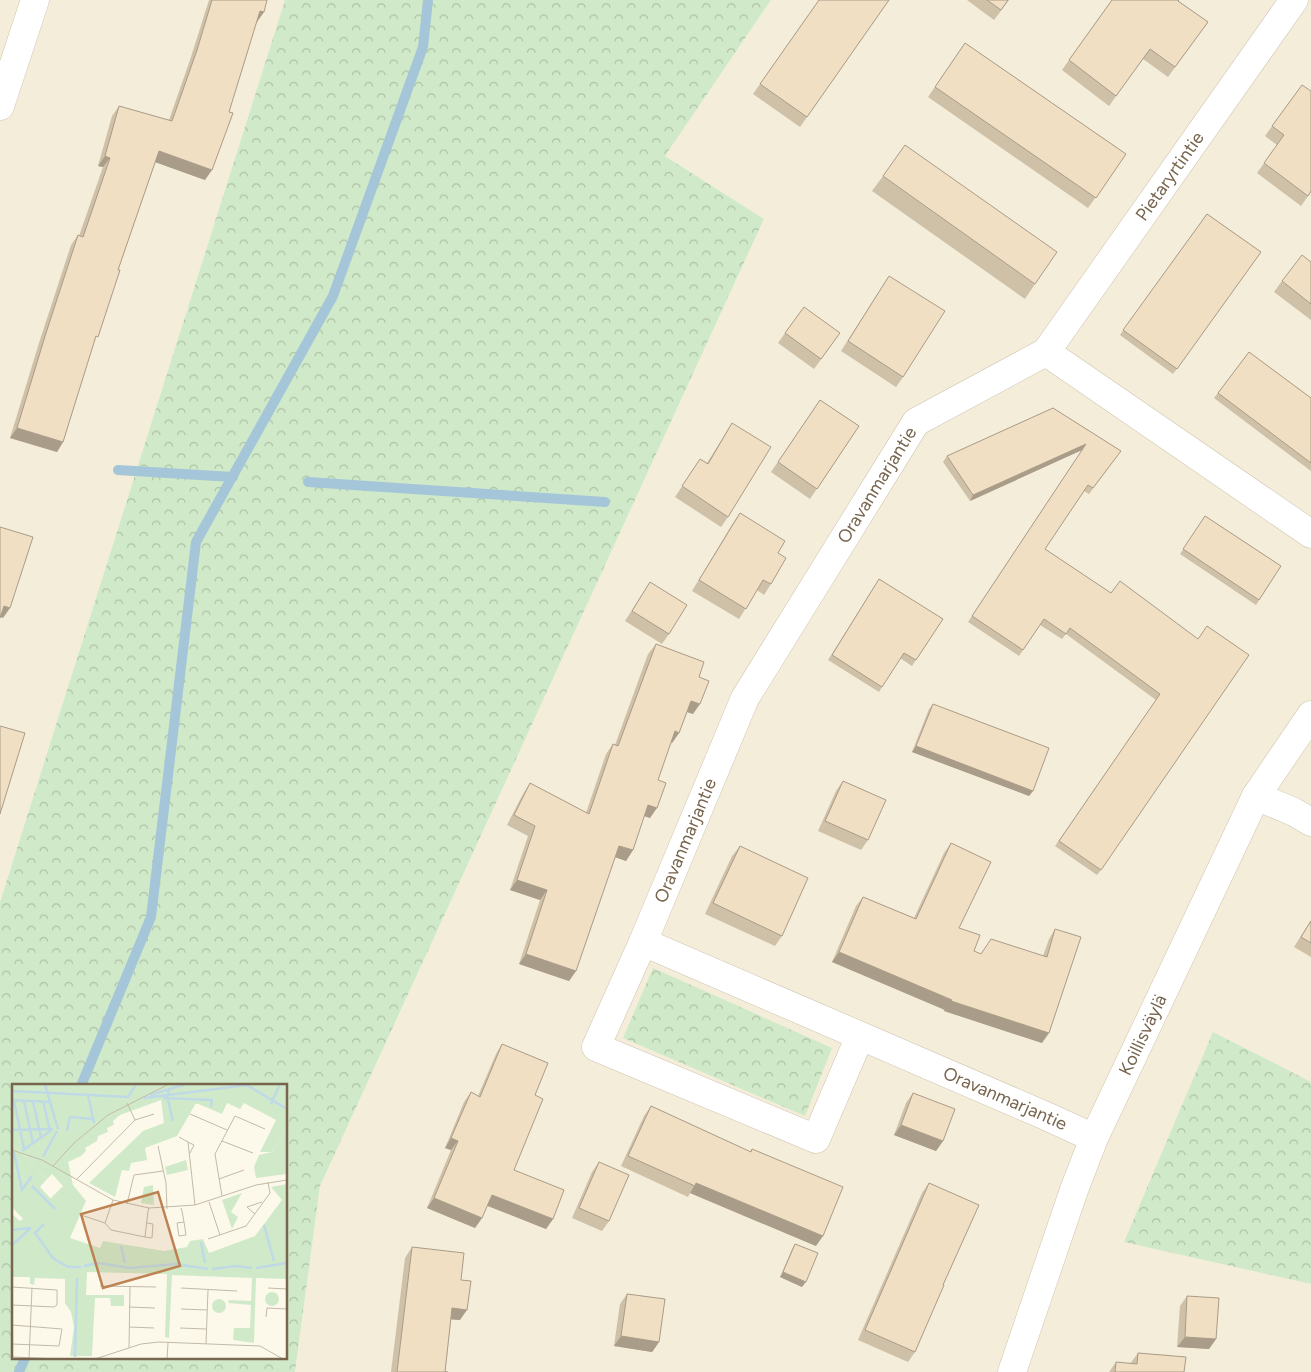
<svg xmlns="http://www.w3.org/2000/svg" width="1311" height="1372" font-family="Figtree,sans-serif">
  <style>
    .residential { fill: #f4edd9 }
    .forest { fill: url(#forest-crowns); fill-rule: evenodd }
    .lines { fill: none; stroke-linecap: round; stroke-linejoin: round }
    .stream { stroke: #a5c6d8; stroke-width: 10 }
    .street-casing { stroke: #cec4b0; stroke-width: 29 }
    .secondary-casing { stroke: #d1c5ae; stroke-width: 29 }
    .street { stroke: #fff; stroke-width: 28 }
    .secondary { stroke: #fff; stroke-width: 28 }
    .wall { fill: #cfc0a8 }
    .shaded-wall { fill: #a99c88 }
    .building { fill: #f1dfc3; stroke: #a99c88 }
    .labels { text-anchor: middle; stroke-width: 4; stroke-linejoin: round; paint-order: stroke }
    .street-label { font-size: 18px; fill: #77654e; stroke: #fffcf2 }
    .inset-river { fill: none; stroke: #bfd9e6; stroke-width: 2.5 }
    .inset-road { fill: none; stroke: #c3baa7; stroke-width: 1 }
    .view { fill: #bd8152; fill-opacity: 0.15; stroke: #bd8152; stroke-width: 2.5 }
    .inset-edge { fill: none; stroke: #77654e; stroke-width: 2.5 }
  </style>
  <defs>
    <pattern id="forest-crowns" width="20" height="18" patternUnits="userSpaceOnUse" patternTransform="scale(1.25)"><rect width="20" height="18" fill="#d0eac9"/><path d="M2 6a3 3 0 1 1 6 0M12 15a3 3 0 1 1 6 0" fill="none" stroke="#aec1a5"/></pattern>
  </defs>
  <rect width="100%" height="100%" fill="#fcf9eb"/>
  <g class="residential">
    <polygon points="0,0 285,0 0,902"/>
    <polygon points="771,0 1311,0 1311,1372 295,1372 320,1186 764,219 665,156"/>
  </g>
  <g class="forest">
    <path d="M285,0h486l-106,156 99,63 -444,967 -25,186h-295v-470zM14,1086h272v272h-272z"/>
    <polygon points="653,968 832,1048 805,1116 623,1038"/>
    <polygon points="1213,1032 1311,1082 1311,1284 1124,1242"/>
  </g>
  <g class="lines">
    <g class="stream">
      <polyline points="118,470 233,477"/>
      <polyline points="308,482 605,502"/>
      <polyline points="81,1086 151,917 196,542 333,296 423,47 428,0"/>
      <polyline points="19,1372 25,1358"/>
    </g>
    <g class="street-casing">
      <g id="street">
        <polyline points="0,106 35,0"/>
        <path id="s1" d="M1046,352l248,-352"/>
        <polyline points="1256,796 1294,812 1311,822"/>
        <path id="s2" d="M643,942l102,-244 171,-276 130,-70 265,182"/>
        <path id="s3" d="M860,1036l-44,103 -220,-92 47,-105 403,174 48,22"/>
      </g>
    </g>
    <g class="secondary-casing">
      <g id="secondary">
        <path id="s4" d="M1012,1372l62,-182 20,-52 162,-342 55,-81"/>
      </g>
    </g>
    <use href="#street" class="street"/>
    <use href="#secondary" class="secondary"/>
  </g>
  <g class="wall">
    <polygon points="209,0 267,0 256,22 205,180 155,162 93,343 63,442 57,452 10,438 39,343 71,245 78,235 79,236 103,167 98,166 112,116 119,106 169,120 190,60"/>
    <polygon points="819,0 889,0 800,127 753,94"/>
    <polygon points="967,0 1009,0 994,20"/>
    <polygon points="1112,0 1178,1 1208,22 1168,77 1143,59 1109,106 1062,70"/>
    <polygon points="965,43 1126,154 1088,208 928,97"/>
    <polygon points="1302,85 1311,192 1301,206 1257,173 1277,145 1265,136"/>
    <polygon points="883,176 1035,284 1025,299 872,191"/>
    <polygon points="1207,214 1261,252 1173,374 1120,335"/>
    <polygon points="1311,262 1311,320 1274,292 1282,281"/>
    <polygon points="889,276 903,377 896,387 841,351"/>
    <polygon points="785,333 840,333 814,369 778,343"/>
    <polygon points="1249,352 1311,398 1311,471 1214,398"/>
    <polygon points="820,400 859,426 810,499 771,472"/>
    <polygon points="1053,408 1121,451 1089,494 1084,491 1045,549 1111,593 1198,639 1101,870 1097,875 1055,846 1156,700 1066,634 1062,639 1040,625 1019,656 968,622 1082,450 970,501 943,462 947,456"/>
    <polygon points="732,423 728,517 721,527 675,497 700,459 707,463"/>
    <polygon points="740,513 778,553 771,584 764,595 757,590 739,619 692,591 733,523"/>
    <polygon points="1205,516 1281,566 1256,605 1180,554"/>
    <polygon points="650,582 669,634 662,644 625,621"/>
    <polygon points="876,584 943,619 912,666 900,658 879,692 828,660"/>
    <polygon points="656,644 699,677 693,714 687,712 679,733 672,743 671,742 658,780 650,818 644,816 633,850 626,861 615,857 576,971 569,981 519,964 540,900 510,890 528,836 507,825 523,794 530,783 586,813 606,754 613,744 615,745 648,654"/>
    <polygon points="933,704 1033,791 1029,796 912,752 929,709"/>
    <polygon points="843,781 868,840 861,850 818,831 836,791"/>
    <polygon points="951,843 959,928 974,951 981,954 1043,956 1049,939 1055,929 1042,1043 944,1011 945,1010 832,962 856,906 863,897 914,918 944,853"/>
    <polygon points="740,846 782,936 775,946 705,914 732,856"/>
    <polygon points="1311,920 1311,957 1294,947"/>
    <polygon points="502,1044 535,1095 514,1170 553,1219 546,1229 487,1205 482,1218 475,1228 427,1208 451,1150 445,1148 464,1102 471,1092 478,1096 496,1054"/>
    <polygon points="913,1093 943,1141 936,1151 894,1135 906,1103"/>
    <polygon points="651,1106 750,1152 752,1149 816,1246 690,1193 688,1197 621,1166 644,1116"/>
    <polygon points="599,1162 609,1221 602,1231 572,1218 592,1172"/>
    <polygon points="929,1183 943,1285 915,1352 908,1362 858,1340 922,1193"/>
    <polygon points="795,1244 802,1287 780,1277 792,1249"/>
    <polygon points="412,1247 461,1280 460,1320 451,1319 445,1372 448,1372 391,1372 405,1258"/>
    <polygon points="627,1294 659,1342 652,1352 614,1346 620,1304"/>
    <polygon points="1187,1296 1216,1339 1209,1349 1177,1347 1180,1306"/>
    <polygon points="1138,1353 1184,1372 1109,1372 1116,1362 1130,1364"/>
  </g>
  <g class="shaded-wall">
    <polygon points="260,11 264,12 257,22 253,21"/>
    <polygon points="159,151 212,170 205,180 152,161"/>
    <polygon points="105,156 110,158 103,167 98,166"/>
    <polygon points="17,428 63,442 57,452 10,438"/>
    <polygon points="1086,444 1082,450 970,501 973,495"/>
    <polygon points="4,606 10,608 3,618 0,617"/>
    <polygon points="691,701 700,704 693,714 684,711"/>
    <polygon points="675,731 679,733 672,743 668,741"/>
    <polygon points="916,746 1033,791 1029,796 912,752"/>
    <polygon points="648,805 657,808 650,818 641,815"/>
    <polygon points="619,846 633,850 626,861 612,856"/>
    <polygon points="517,880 547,890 540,900 510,890"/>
    <polygon points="839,952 952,1000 945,1010 832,962"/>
    <polygon points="526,954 576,971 569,981 519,964"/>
    <polygon points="951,1001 1049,1033 1042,1043 944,1011"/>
    <polygon points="901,1125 943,1141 936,1151 894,1135"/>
    <polygon points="451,1138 458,1141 451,1150 445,1148"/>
    <polygon points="696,1183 823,1236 816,1246 690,1193"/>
    <polygon points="492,1195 553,1219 546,1229 485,1205"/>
    <polygon points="434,1198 482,1218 475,1228 427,1208"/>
    <polygon points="783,1272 806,1282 802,1287 780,1277"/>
    <polygon points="452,1308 467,1310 460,1320 445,1319"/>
    <polygon points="621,1336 659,1342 652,1352 614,1346"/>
    <polygon points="1185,1337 1216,1339 1209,1349 1177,1347"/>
  </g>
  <g class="building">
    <polygon points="212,0 267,0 264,12 260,11 229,112 233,113 212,170 159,151 118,270 120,270 98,337 96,336 63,442 17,428 46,333 78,235 83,237 110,158 105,156 119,106 172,121 197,50"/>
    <polygon points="819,0 889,0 807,117 760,84"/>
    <polygon points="987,0 1008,0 1001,10"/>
    <polygon points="1112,0 1179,0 1178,1 1208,22 1175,67 1150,49 1116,96 1069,60"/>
    <polygon points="965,43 1126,154 1096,198 935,87"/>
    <polygon points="1302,85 1311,91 1311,191 1308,196 1264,163 1284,135 1272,126"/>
    <polygon points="905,145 1057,252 1035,284 883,176"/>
    <polygon points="1207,214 1261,252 1177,369 1123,330"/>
    <polygon points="1302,255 1311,262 1311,304 1282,281"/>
    <polygon points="889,276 945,311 903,377 848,341"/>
    <polygon points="804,307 840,333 821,359 785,333"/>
    <polygon points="1249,352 1311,398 1311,463 1218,393"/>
    <polygon points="820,400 859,426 817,489 778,462"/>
    <polygon points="1053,408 1121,451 1093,488 1088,485 1045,549 1111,593 1120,581 1198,639 1207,626 1249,655 1101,870 1059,841 1160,694 1070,628 1066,634 1044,619 1023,650 972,616 1086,444 973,495 947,456"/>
    <polygon points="732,423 771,447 728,517 682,486 700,459 708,464"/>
    <polygon points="740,513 785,541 778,553 786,558 771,584 763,580 746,609 699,580"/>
    <polygon points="1205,516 1281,566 1259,600 1183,549"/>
    <polygon points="0,527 33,537 10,608 4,606 0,618"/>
    <polygon points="879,579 943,619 916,660 904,653 882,687 832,655"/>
    <polygon points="650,582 687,605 669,634 632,611"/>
    <polygon points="656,644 704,662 699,677 709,681 700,704 691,701 679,733 675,731 658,780 666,783 657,808 648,805 633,850 619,846 576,971 526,954 547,890 517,880 535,826 514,815 530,783 589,814 613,744 618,746"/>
    <polygon points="933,704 1049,748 1033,791 916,746"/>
    <polygon points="0,726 25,733 0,814"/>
    <polygon points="843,781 886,800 868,840 825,821"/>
    <polygon points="951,843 991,862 959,928 980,935 974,951 981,954 991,939 1047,957 1055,929 1081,937 1049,1033 951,1001 952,1000 839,952 863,897 916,919"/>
    <polygon points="740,846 808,878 782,936 713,903"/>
    <polygon points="1311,921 1311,943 1301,937"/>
    <polygon points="502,1044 548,1063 535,1095 543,1099 514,1170 564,1190 553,1219 492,1195 482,1218 434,1198 458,1141 451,1138 471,1092 480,1097"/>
    <polygon points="913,1093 955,1109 943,1141 901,1125"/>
    <polygon points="651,1106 751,1152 752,1149 843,1187 823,1236 696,1183 695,1186 628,1156"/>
    <polygon points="599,1162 629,1175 609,1221 579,1208"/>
    <polygon points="929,1183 979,1205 943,1285 944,1285 915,1352 865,1330"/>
    <polygon points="795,1244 818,1253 806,1282 783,1272"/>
    <polygon points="412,1247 464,1253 461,1280 471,1281 467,1310 452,1308 445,1372 448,1372 397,1372"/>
    <polygon points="627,1294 665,1299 659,1342 621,1336"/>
    <polygon points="1187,1296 1219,1298 1216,1339 1185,1337"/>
    <polygon points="1138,1353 1186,1357 1184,1372 1115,1372 1116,1362 1137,1364"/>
  </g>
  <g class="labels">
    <g class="street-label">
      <text dy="6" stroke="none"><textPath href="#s1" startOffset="215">Pietaryrtintie</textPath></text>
      <text dy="6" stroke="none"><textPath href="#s2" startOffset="515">Oravanmarjantie</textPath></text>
      <text dy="6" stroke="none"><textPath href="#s2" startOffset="110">Oravanmarjantie</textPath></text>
      <text dy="6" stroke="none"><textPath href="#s4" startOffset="362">Koillisväylä</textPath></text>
      <text dy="6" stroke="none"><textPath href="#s3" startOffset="860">Oravanmarjantie</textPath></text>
    </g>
  </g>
  <g transform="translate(12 1084)">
    <rect width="275" height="275" fill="#fcf9eb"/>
    <path d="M275,43v47l-31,4 -2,-11 5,-12 13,-3zM0,59l35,36 -7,8 11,12 -3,2 -36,-33zM18,104l22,23 -17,17 -23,-23z" fill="#d0eac9"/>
    <path d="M275,0v43l-15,25h-12l16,-32 -32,-17 -4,6 -13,-6 -5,11 -26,-11 -19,33 -32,12 2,12 -16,3 -2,8 -7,-1 -7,27 -26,-14 54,-52 21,-8 -3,-23 -41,15 -7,6 1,4 -7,3 1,4 -10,4 -1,5 -12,7 1,3 -5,5 -13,6 5,23 13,16 -16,37 30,10 3,-7 61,10 23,-4 3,-6 13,-2 6,14 46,-17 27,-36 -11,-13 16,-3v95l-31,-1 -2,65 -21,-3 1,-12h16l1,-23 -23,-2 1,-3 22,1 1,-23 -80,-3 -3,63 -4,-1 2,-63 -80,-2 -1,23h38v11h-13l-1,-8h-15l-3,58h-22l4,-29 -3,-15 -6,-9v-24l-30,-1 -1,7 -4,-1v-7h-18v-63l8,7 3,-2 -11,-12v-39l36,33 15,-15 -11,-12 -5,5 -35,-36v-58zM17,107l20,21 -13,13 -21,-21zM174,76l2,10 -21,5 -2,-8zM141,101l1,20 -13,-2 3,-16zM230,109l-11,19 7,5 -6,12 -10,-29zM253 215a7 7 0 1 1 14 0a7 7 0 1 1-14 0ZM200 222a7 7 0 1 1 14 0a7 7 0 1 1-14 0Z" fill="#d0eac9" fill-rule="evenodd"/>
    <path d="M173,0h102v4l-14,-2 -13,11 -17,-1 -24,6 -40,3 -12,-2 -7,-5 -18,-1z" fill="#d0eac9"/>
    <path class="inset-river" d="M158,4l-3,8 6,25M0,7l116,6 8,-13M76,11l6,28M138,11l36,-11M132,14l103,-13 40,24M151,14l49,2 -1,7M0,16l38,2 -5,-18M2,17l10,48M12,17l9,42M21,18l8,35M38,18l8,27M259,20l9,-20M0,46l41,-1M55,47l3,-14 23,2M10,67l28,-20 -7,-30M2,68l8,38 10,-14M31,73l14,-26M20,102l23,23M32,140l-9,9 18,25 15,9h13M252,141l10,36M0,146l19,-2M189,158l4,21M0,161l19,-17M109,162l4,17M72,182l14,-3 32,5 46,-4 32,5M244,184l31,-5M200,185l24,-3 16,2M63,273l2,-79"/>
    <path class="inset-road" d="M115,19l8,17M178,30l37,16M167,53l9,5 7,63M210,57l31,12M176,58l6,3 -4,8M146,62l8,37 1,26M0,66l30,10 71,40 36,8 46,-3 61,-20 31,-5M41,82l21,-23 34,-28 61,-31M207,95l25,-9M64,96l59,-60 19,-6M210,112l-7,-42 20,-38 30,13M101,116l-8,23 6,7 34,7M197,118l11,33M115,120l7,-29 29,-4M169,124l1,3 2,11 2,13 -7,1 -2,-13 7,-1M243,130l-8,-7 15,-5M69,131l24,8M135,139l6,1 -1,14 -7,-1 3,-26 1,-3M196,155l38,-13 24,-33 -2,-11M88,202l56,1M0,203l45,3v15l-3,2 -42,-2M169,204l56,3M256,204l19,1M117,223l26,1M169,225l26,1M254,233l1,-9 20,1M0,241l50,4 -3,17 -47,-2M117,243l25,1M168,244l26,1M194,260l2,-54M117,264l1,-61M0,273l47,2M17,275l3,-71M83,275l46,-15 18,-2 101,4 23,13M155,275l1,-16"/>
    <path class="view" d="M146,108l22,74 -77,22 -22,-74z"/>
    <rect width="275" height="275" class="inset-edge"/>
  </g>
</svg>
